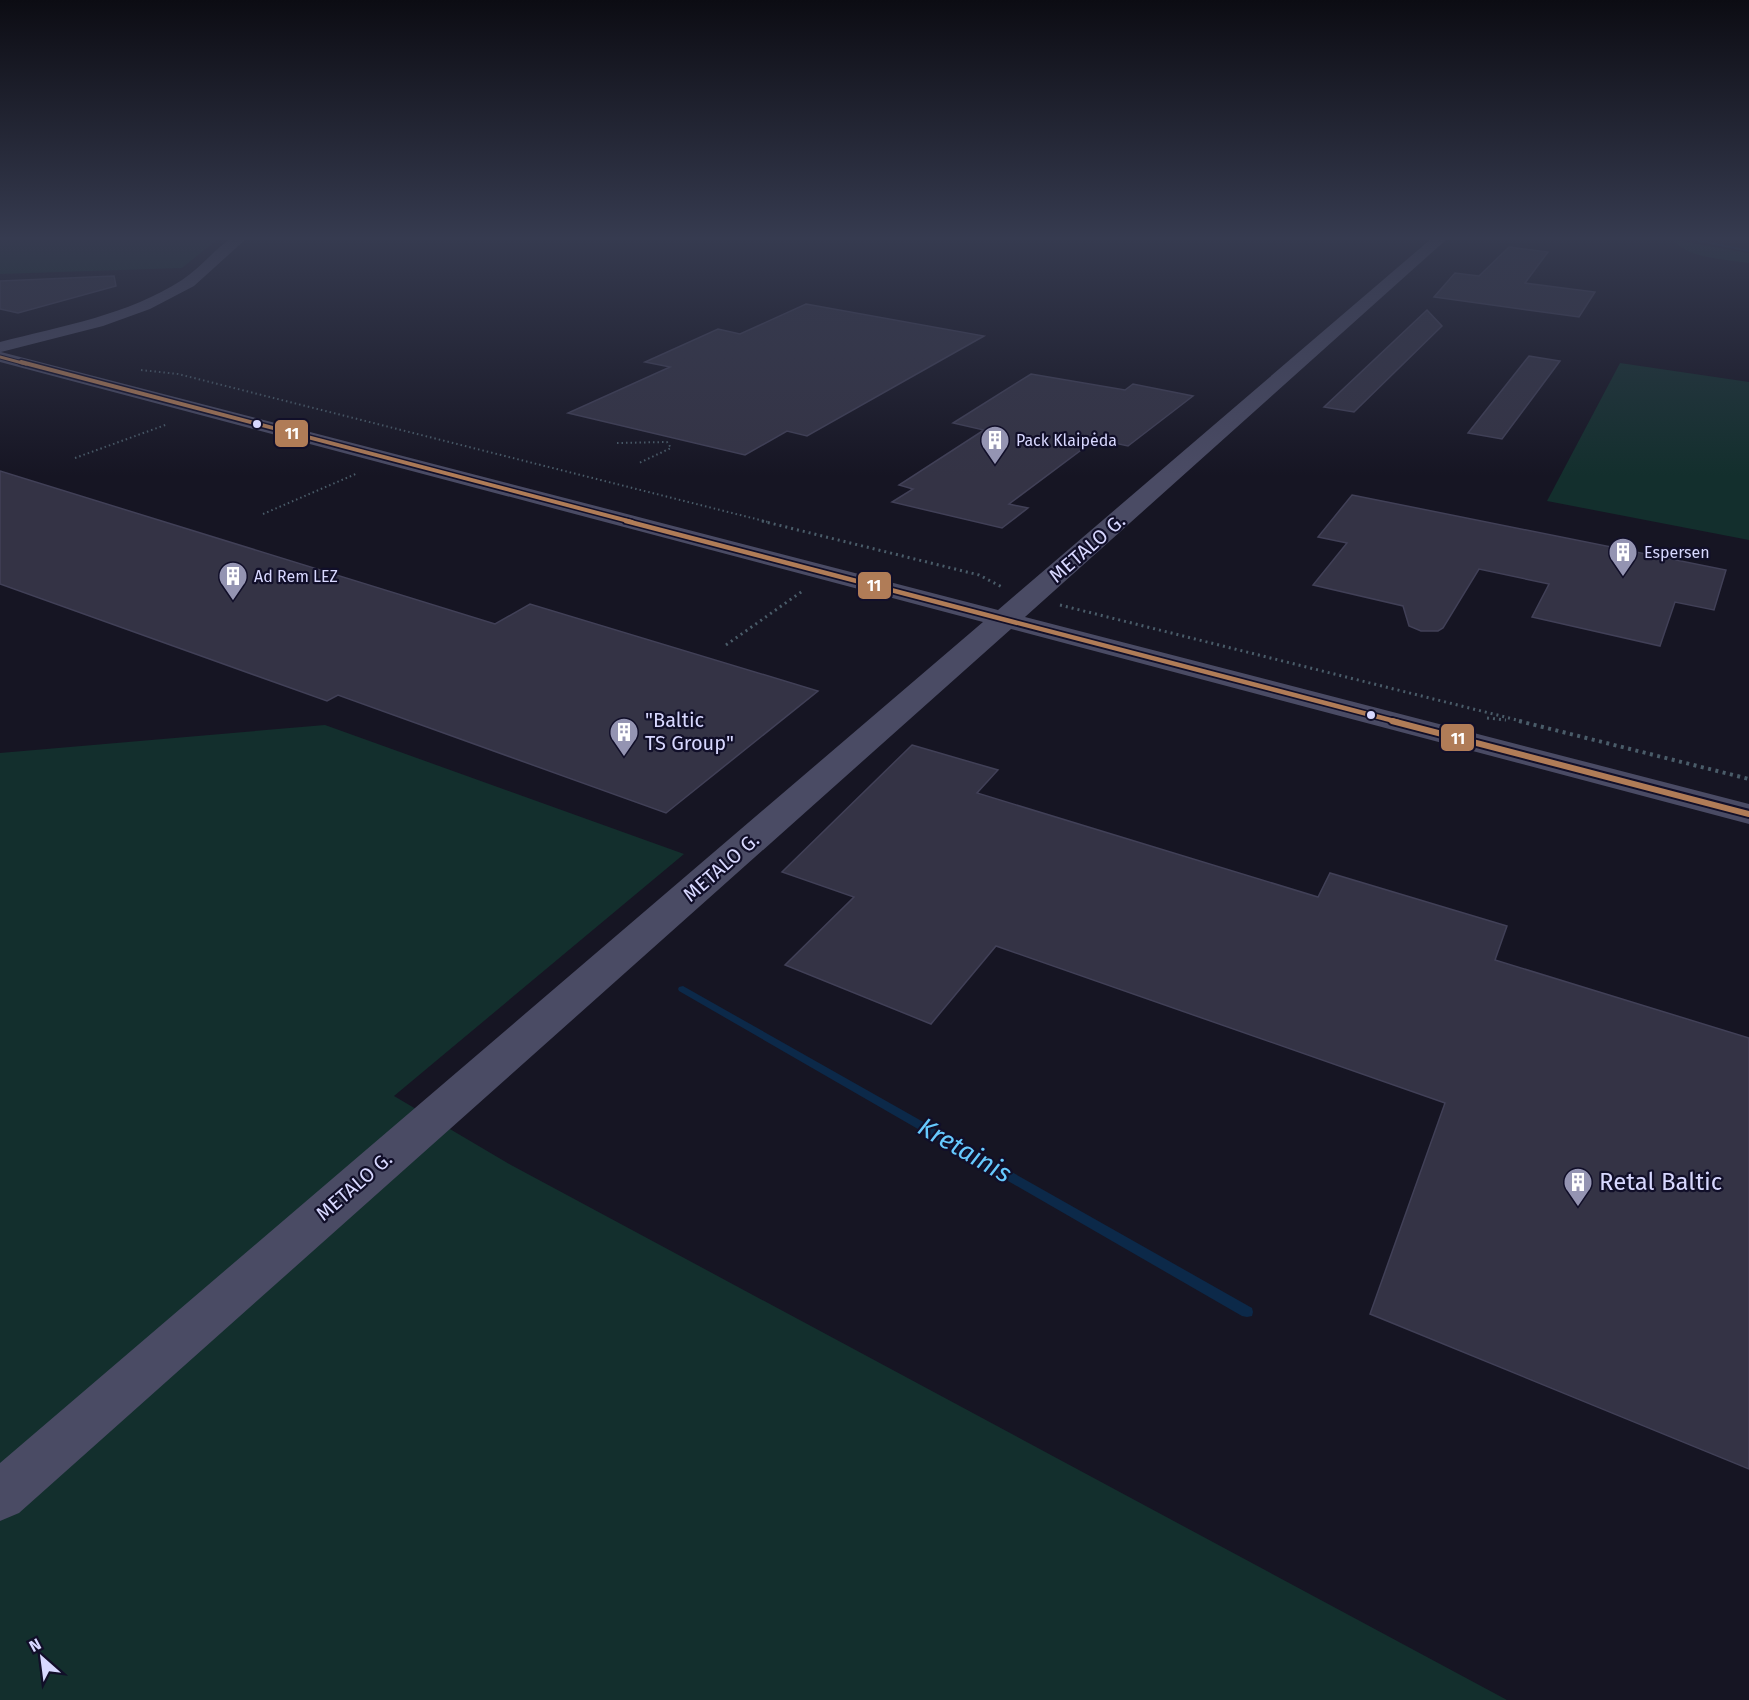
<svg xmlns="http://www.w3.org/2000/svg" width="1749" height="1700" font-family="'Fira Sans',sans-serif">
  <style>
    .green { fill: #132f2d }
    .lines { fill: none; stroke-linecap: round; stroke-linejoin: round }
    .stream { fill: #0c2949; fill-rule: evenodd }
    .building { fill: #343345; stroke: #414057; stroke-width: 1.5 }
    .path-far2 { stroke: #4a5c69; stroke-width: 2; stroke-dasharray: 1.5 3; stroke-linecap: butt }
    .path-far1 { stroke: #4a5c69; stroke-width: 3; stroke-dasharray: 2 4; stroke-linecap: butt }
    .path { stroke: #4a5c69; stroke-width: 4; stroke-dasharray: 3 4.5; stroke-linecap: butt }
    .minor { fill: #4a4b64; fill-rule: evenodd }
    .bus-1-far3-casing { stroke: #110f29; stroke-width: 5 }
    .bus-1-far2-casing { stroke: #110f29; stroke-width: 7 }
    .bus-1-far1-casing { stroke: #110f29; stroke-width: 8 }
    .bus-1-casing { stroke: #110f29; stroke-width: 10 }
    .bus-1-far3 { stroke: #b07c57; stroke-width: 3 }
    .bus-1-far2 { stroke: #b07c57; stroke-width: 4 }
    .bus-1-far1 { stroke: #b07c57; stroke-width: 4.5 }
    .bus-1 { stroke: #b07c57; stroke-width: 6 }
    .bus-dot { fill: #d8d8ff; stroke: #110f29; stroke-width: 2 }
    .labels { text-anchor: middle; stroke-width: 4.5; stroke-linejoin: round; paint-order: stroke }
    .far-poi-label { font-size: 16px; fill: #d8d8ff; stroke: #110f29; text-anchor: start }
    .street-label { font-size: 20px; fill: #d8d8ff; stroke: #110f29 }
    .poi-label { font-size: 20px; fill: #d8d8ff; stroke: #110f29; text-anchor: start }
    .near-poi-label { font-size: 24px; fill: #d8d8ff; stroke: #110f29; text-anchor: start }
    .near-water-label { font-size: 26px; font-style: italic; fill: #66caff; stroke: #110f29 }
    .line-badge { stroke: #110f29; stroke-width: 2 }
    .badge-label { font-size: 16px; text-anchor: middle; font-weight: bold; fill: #fff }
  </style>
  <rect width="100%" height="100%" fill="#161523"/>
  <g class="green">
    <polygon points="0,238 219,238 182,268 0,274"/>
    <path d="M1674,240l75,13v10c-20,-3 -64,-5 -75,-23z"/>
    <polygon points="1620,363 1749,382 1749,540 1547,501"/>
    <polygon points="325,725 684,854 394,1096 511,1165 1507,1700 0,1700 0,753"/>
  </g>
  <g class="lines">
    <g class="stream">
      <polygon points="1682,238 1690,238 1749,250 1749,252"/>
      <polygon points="683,986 1252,1308 1253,1312 1252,1316 1247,1317 1242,1316 679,991 678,989 679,987"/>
    </g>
  </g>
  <g class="building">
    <polygon points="1509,247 1548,252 1525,283 1595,292 1579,317 1434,297 1455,273 1479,276"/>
    <polygon points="114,276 116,286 18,313 0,309 0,281"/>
    <polygon points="806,304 984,336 807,436 787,431 745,455 568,413 670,367 645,362 718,329 740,334"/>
    <polygon points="1427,310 1442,326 1354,412 1324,407"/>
    <polygon points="1529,356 1560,361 1502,439 1468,433"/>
    <polygon points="1031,374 1125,390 1133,384 1193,396 1128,446 1096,439 1009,504 1028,508 1002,528 892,502 913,489 899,485 984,430 953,423"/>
    <polygon points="0,471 495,624 530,604 818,691 666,813 338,695 327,701 0,584"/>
    <polygon points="1352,495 1726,570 1714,610 1675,602 1660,646 1532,617 1549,584 1479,569 1443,628 1438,631 1421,631 1409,626 1403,606 1313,585 1347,543 1318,537"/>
    <polygon points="912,745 998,770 977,793 1318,897 1330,873 1507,926 1495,960 1749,1038 1749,1469 1370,1314 1445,1103 996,946 931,1024 785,965 854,897 782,872"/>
  </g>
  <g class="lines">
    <g class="path-far2">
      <polyline points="141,370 178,374 768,522"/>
      <polyline points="617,443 667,442 671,448 639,463"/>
      <polyline points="75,458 168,424"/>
      <polyline points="263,514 358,473"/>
    </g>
    <g class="path-far1">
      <polyline points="762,521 979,575 1002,587"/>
      <polyline points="1060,605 1525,722"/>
      <polyline points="726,645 804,590"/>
      <polyline points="1487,718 1506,720"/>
    </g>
    <polyline class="path" points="1519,721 1749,779"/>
    <path class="minor" d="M231,238h16l-53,48 -44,23 -47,17 -102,26 997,258 434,-372h16l-423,379 724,187v20l-738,-195 -992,884 -19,8v-58l983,-841 -983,-260v-20c62,-16 128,-27 182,-62 18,-12 31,-29 49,-42z"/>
    <g class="bus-1-far3-casing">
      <polyline id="bus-1-far3" points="0,357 26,364"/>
    </g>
    <g class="bus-1-far2-casing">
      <polyline id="bus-1-far2" points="21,362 632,522"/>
    </g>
    <g class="bus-1-far1-casing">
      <polyline id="bus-1-far1" points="626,521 1398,722"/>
    </g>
    <g class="bus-1-casing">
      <polyline id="bus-1" points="1392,721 1749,814"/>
    </g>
    <use href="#bus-1-far3" class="bus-1-far3"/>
    <use href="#bus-1-far2" class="bus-1-far2"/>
    <use href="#bus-1-far1" class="bus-1-far1"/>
    <use href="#bus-1" class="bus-1"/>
  </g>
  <linearGradient id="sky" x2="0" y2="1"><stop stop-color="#0c0c13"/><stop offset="0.5" stop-color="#363b50"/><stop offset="1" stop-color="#363b50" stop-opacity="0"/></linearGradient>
  <rect width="1749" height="476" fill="url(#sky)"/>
  <defs>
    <g id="building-pin" transform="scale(1.5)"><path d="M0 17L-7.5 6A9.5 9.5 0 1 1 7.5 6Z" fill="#9494b2" stroke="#110f29"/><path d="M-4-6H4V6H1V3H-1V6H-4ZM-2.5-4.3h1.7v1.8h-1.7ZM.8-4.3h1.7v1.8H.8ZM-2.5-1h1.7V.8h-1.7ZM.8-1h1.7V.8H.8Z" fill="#fff"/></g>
  </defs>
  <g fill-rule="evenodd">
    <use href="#building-pin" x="995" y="440"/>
    <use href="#building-pin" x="1623" y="552"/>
    <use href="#building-pin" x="233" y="576"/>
    <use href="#building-pin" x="624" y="732"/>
    <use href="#building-pin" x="1578" y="1182"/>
  </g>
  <g class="bus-dot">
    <circle cx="257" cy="424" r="5"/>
    <circle cx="1371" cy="715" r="5"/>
  </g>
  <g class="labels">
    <g class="far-poi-label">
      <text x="1016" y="446">Pack Klaipėda</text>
      <text x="1644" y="558">Espersen</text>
      <text x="254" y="582">Ad Rem LEZ</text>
    </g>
    <g class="street-label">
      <text transform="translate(1087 548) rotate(-41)" y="7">METALO G.</text>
      <text transform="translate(721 867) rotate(-41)" y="7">METALO G.</text>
      <text transform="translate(354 1186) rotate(-41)" y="7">METALO G.</text>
    </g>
    <g class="poi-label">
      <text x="645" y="727">"Baltic<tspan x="645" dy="23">TS Group"</tspan></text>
    </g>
    <g class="near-poi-label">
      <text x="1599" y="1190">Retal Baltic</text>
    </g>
    <g class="near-water-label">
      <text transform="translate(965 1150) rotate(30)" y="9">Kretainis</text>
    </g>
  </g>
  <g class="line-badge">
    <rect x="274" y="419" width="35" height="29" rx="6" fill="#b07c57"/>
    <rect x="857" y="571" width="35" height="29" rx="6" fill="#b07c57"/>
    <rect x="1440" y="723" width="35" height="29" rx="6" fill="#b07c57"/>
  </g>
  <g class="badge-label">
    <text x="292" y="439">11</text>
    <text x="874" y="591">11</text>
    <text x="1458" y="744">11</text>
  </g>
  <g transform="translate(42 1658) rotate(332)" stroke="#110f29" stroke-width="4.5" paint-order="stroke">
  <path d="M0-4.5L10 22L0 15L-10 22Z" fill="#d8d8ff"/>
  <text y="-9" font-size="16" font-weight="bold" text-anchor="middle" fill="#d8d8ff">N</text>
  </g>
</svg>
